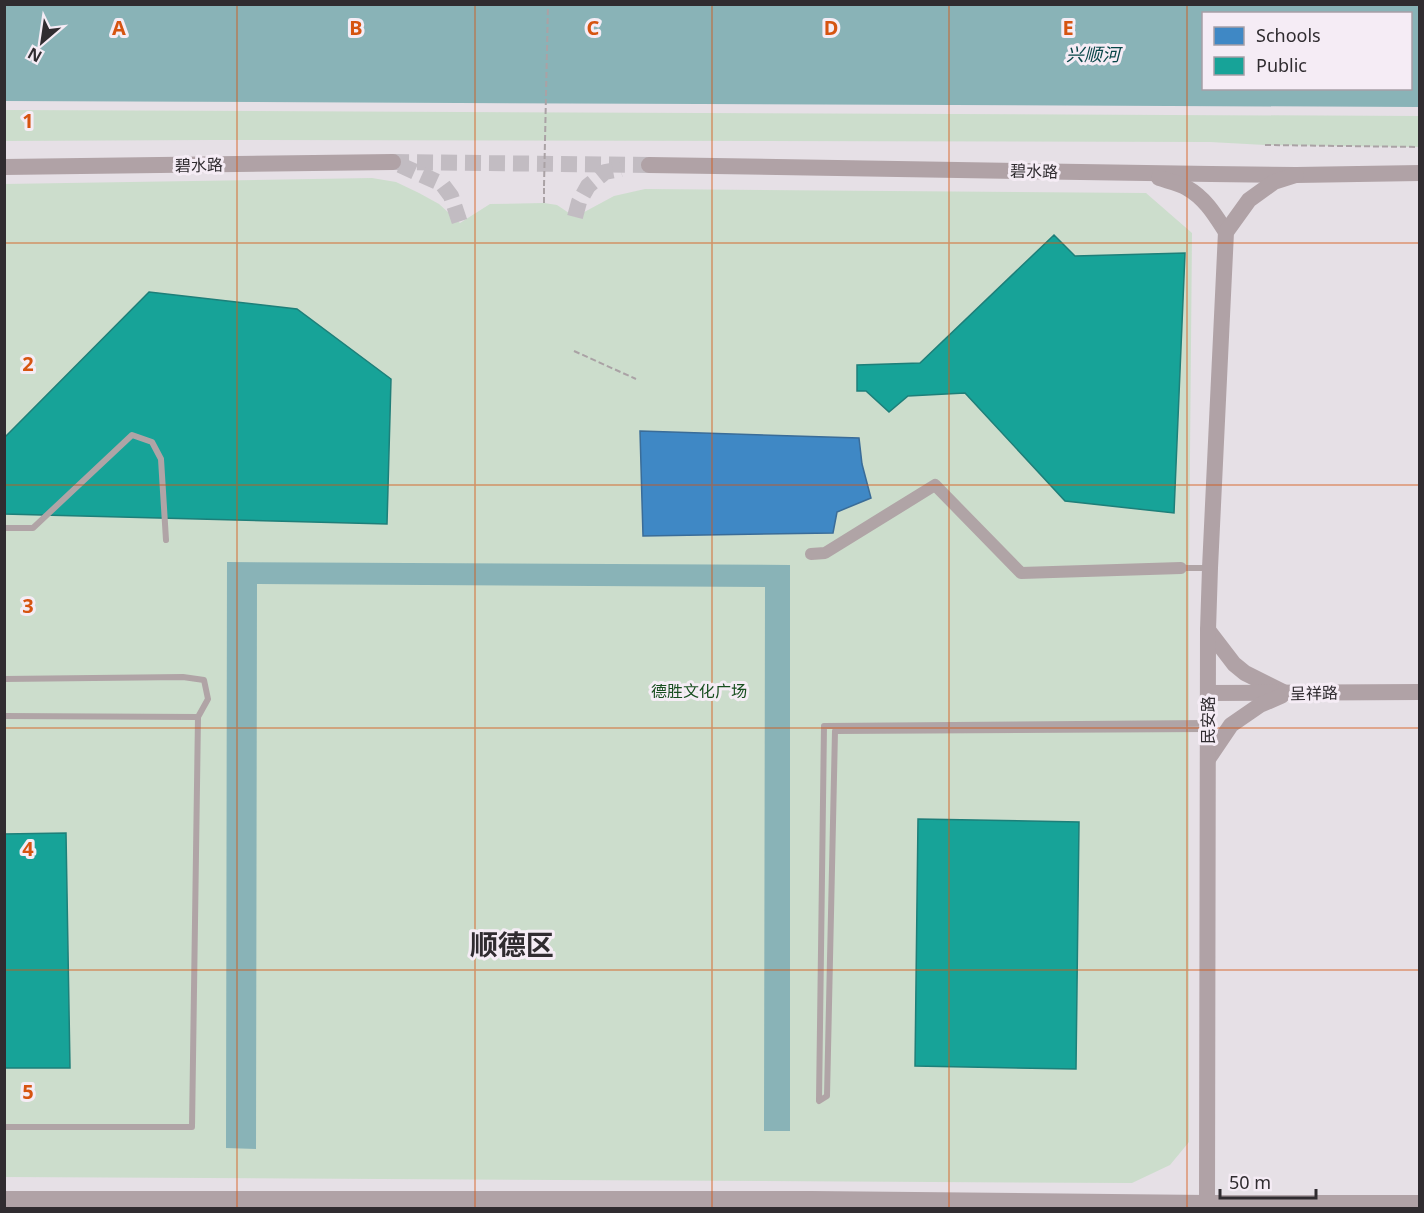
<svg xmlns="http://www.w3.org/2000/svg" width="1424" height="1213" font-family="'Noto Sans','Noto Sans SC',sans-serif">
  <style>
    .green { fill: #cdc }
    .water { fill: #89b3b7; fill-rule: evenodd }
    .schools { fill: #3f88c5; stroke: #3a6c98; stroke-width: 1.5 }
    .public { fill: #17a398; stroke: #1e7f79; stroke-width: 1.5 }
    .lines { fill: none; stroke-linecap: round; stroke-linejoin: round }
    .secondary-tunnel { stroke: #c2bcc2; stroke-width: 16; stroke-dasharray: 16 8; stroke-linecap: butt }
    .path { stroke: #aaa2a5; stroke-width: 2; stroke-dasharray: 6 3; stroke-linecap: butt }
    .lane { stroke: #b0a4a6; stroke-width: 6 }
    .street { stroke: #b0a4a6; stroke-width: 12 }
    .secondary { stroke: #b0a2a6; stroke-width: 16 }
    .path-bridge { stroke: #aaa2a5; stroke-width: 2; stroke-dasharray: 6 3; stroke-linecap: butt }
    .grid { fill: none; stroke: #d65410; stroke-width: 1.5; stroke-opacity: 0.55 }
    .labels { text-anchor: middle; stroke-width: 6; stroke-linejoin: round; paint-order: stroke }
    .street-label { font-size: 16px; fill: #302c30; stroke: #f5ecf5 }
    .park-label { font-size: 16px; fill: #184e1f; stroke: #f5ecf5 }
    .water-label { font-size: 18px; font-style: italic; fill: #074547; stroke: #f5ecf5 }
    .town-label { font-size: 28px; font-weight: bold; fill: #302c30; stroke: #f5ecf5 }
    .grid-label { font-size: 20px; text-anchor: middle; font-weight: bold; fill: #d65410; stroke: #f5ecf5; stroke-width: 6; stroke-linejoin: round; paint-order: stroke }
  </style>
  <rect width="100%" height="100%" fill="#e6e0e6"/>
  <g class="green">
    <polygon points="5,110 1419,116 1420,147 1265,145 1210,142 211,140 5,141"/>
    <polygon points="372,178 396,182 419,193 439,204 460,223 490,204 544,203 557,205 575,217 614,196 645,189 1146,193 1192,233 1189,568 1189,1142 1170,1165 1132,1183 5,1177 4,184"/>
  </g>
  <g class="water">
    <path d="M5,4l1414,1v102l-1414,-6zM1204,14h206v74h-206z"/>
    <polygon points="227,562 790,565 790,1131 764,1131 765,587 257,584 256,1149 226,1148"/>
  </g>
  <polygon class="schools" points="640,431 859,438 862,464 871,498 837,512 833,533 643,536"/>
  <g class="public">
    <polygon points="1054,235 1075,256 1185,253 1174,513 1065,501 965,393 908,396 889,412 866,391 857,391 857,365 920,363"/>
    <polygon points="149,292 297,309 391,379 387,524 4,514 4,438"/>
    <polygon points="918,819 1079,822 1076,1069 915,1066"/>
    <polygon points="66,833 70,1068 4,1068 4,834"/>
  </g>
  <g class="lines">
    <g class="secondary-tunnel">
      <polyline points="393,162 649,165"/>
      <polyline points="400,165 442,184 451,196 460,223"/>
      <polyline points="575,217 579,202 588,186 605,172 621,169"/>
    </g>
    <g class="path">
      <polyline points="1265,145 1420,147"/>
      <polyline points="544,203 544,186"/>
      <polyline points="574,351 636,379"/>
    </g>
    <g class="lane">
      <polyline points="4,528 33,528 132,435 152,442 161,459 166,540"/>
      <polyline points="1181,568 1209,568"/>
      <polyline points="4,679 183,677 204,680 208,699 198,717 192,1127 4,1127"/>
      <polyline points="4,716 198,717"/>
      <polyline points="1207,729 835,731 827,1096 819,1101 824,726 1208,723"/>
    </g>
    <polyline class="street" points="811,554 825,553 935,485 1021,573 1181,568"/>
    <g class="secondary">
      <polyline points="649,165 1211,174 1296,175 1420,173"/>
      <polyline points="4,167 393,162"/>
      <path d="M1159,178c9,3 20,5 28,10 18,10 28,27 39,44"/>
      <polyline points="1208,630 1234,664 1245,673 1283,692"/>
      <polyline points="1208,693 1420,692"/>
      <polyline points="1208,759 1231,725 1260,705 1281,696"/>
      <polyline points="4,1199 812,1199 1207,1203 1420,1203"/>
      <polyline points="1207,1208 1208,630 1210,568 1226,232 1249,200 1274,182 1296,175"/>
    </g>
    <polyline class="path-bridge" points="544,186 548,4"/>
  </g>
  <path class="grid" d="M237,4v1204M475,4v1204M712,4v1204M949,4v1204M1187,4v1204M4,243h1416M4,485h1416M4,728h1416M4,970h1416"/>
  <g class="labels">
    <g class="street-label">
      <text transform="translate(199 165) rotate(-1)" y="6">碧水路</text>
      <text transform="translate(1034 171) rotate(1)" y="6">碧水路</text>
      <text transform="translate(1314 693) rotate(-1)" y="6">呈祥路</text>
      <text transform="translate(1208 720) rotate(-90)" y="6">民安路</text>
    </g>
    <g class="park-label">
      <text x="699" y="697">德胜文化广场</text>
    </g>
    <g class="water-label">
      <text x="1093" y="61">兴顺河</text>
    </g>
    <g class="town-label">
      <text x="512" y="955">顺德区</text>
    </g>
  </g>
  <g class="grid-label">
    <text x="119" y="35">A</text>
    <text x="356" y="35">B</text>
    <text x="593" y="35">C</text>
    <text x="831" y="35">D</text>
    <text x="1068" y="35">E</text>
    <text x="28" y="128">1</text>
    <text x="28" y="371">2</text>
    <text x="28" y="613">3</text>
    <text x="28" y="856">4</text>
    <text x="28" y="1099">5</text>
  </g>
  <rect width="1424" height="1213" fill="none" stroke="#302c30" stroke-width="12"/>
  <rect x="1202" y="12" width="210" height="78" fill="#f5ecf5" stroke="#a69fa6" stroke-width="1.5"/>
  <rect x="1214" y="27" width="30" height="18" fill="#3f88c5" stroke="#a69fa6" stroke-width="1.5"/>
  <text x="1256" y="42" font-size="18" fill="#302c30">Schools</text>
  <rect x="1214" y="57" width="30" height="18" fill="#17a398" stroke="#a69fa6" stroke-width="1.5"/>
  <text x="1256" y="72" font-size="18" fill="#302c30">Public</text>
  <g transform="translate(42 42) rotate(209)" stroke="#f5ecf5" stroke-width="4.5" paint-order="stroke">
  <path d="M0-4.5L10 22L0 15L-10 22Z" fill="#302c30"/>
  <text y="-9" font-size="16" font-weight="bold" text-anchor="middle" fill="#302c30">N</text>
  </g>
  <path d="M1220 1189v9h96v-9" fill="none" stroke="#302c30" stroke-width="3"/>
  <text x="1229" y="1189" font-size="18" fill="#302c30" stroke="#f5ecf5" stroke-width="4.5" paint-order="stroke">50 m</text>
</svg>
